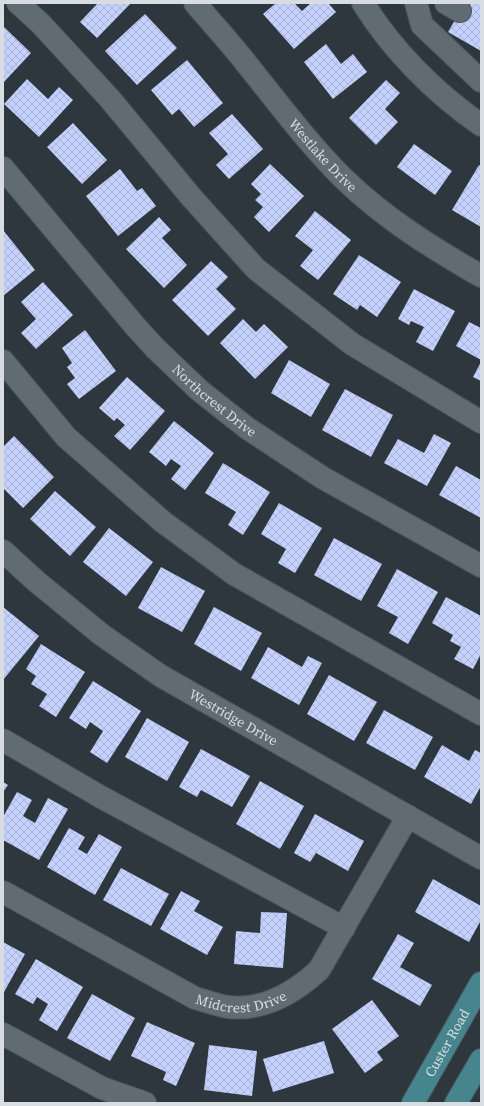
<svg xmlns="http://www.w3.org/2000/svg" width="484" height="1106" font-family="'Source Serif 4',serif">
  <style>
    .building { fill: url(#building-cross-hatch) }
    .lines { fill: none; stroke-linecap: round; stroke-linejoin: round }
    .minor-casing { stroke: #4c545a; stroke-width: 24 }
    .major-casing { stroke: #4c545a; stroke-width: 24 }
    .minor { stroke: #606b72; stroke-width: 22 }
    .major { stroke: #46858e; stroke-width: 22 }
    .labels { text-anchor: middle; stroke-width: 4; stroke-linejoin: round; paint-order: stroke }
    .street-label { font-size: 14px; fill: #d7dde1; stroke: #2e373e }
  </style>
  <defs>
    <pattern id="building-cross-hatch" width="8" height="8" patternUnits="userSpaceOnUse"><rect width="8" height="8" fill="#c4d1fd"/><path d="M0 0l8 8M0 8l8-8" fill="none" stroke="#aab4d8"/></pattern>
  </defs>
  <rect width="100%" height="100%" fill="#2e373e"/>
  <g class="building">
    <polygon points="98,3 131,3 97,38 80,22"/>
    <polygon points="276,3 294,3 302,11 311,3 328,3 336,12 294,49 263,14"/>
    <polygon points="465,3 481,3 481,51 448,32"/>
    <polygon points="145,14 177,48 137,85 105,51"/>
    <polygon points="3,26 31,53 3,83"/>
    <polygon points="326,44 341,64 353,54 367,72 333,99 304,62"/>
    <polygon points="187,60 223,103 194,127 179,109 172,115 151,90"/>
    <polygon points="27,79 48,99 59,87 73,100 39,137 4,104"/>
    <polygon points="386,80 400,93 385,109 398,122 376,145 349,118"/>
    <polygon points="232,114 263,149 229,179 216,165 228,154 209,133"/>
    <polygon points="73,123 107,160 82,184 47,147"/>
    <polygon points="414,144 452,171 435,195 397,167"/>
    <polygon points="270,164 304,196 269,232 254,217 263,207 255,200 261,194 251,184"/>
    <polygon points="479,165 481,167 481,227 452,210"/>
    <polygon points="120,169 137,191 142,188 156,206 118,236 86,196"/>
    <polygon points="315,211 351,240 318,280 300,266 313,250 295,236"/>
    <polygon points="159,217 171,230 162,238 187,265 164,288 126,249"/>
    <polygon points="3,230 35,270 3,296"/>
    <polygon points="359,255 401,282 377,317 360,305 357,310 333,294"/>
    <polygon points="211,261 228,277 216,289 236,309 208,336 172,300"/>
    <polygon points="43,282 73,315 36,349 21,333 36,319 21,302"/>
    <polygon points="414,289 455,311 433,351 416,342 424,327 411,321 409,325 398,319"/>
    <polygon points="243,319 256,332 264,324 288,347 255,379 220,343"/>
    <polygon points="469,322 481,328 481,360 456,346"/>
    <polygon points="85,330 116,371 79,399 67,384 75,378 67,367 72,363 62,348"/>
    <polygon points="289,360 330,384 311,417 271,393"/>
    <polygon points="481,362 481,381 473,377"/>
    <polygon points="127,377 165,411 130,450 114,436 125,425 117,418 114,421 99,408"/>
    <polygon points="345,389 393,415 371,457 322,430"/>
    <polygon points="174,421 214,453 185,490 171,479 181,466 171,459 166,466 149,452"/>
    <polygon points="434,434 451,443 427,486 384,463 398,439 424,453"/>
    <polygon points="14,436 54,477 23,508 3,488 3,447"/>
    <polygon points="223,463 270,492 243,535 228,525 236,512 205,493"/>
    <polygon points="456,466 481,480 481,518 439,495"/>
    <polygon points="55,491 96,527 70,556 30,519"/>
    <polygon points="279,503 322,528 295,573 278,563 286,549 261,534"/>
    <polygon points="109,528 153,562 126,596 83,562"/>
    <polygon points="334,538 382,564 361,601 314,575"/>
    <polygon points="161,567 205,591 182,632 138,608"/>
    <polygon points="397,569 438,592 408,644 389,633 398,617 377,606"/>
    <polygon points="446,597 481,616 481,654 473,669 454,659 461,647 450,641 453,635 432,623"/>
    <polygon points="3,607 39,636 3,680"/>
    <polygon points="214,607 262,633 241,671 194,644"/>
    <polygon points="41,644 85,672 56,717 39,706 47,694 31,684 36,676 26,669"/>
    <polygon points="268,647 302,667 308,656 322,663 299,705 251,678"/>
    <polygon points="329,675 377,702 354,741 307,714"/>
    <polygon points="93,681 141,711 107,763 90,752 103,731 90,722 86,729 69,718"/>
    <polygon points="384,710 433,737 415,770 366,743"/>
    <polygon points="147,718 189,742 167,781 125,757"/>
    <polygon points="442,745 469,761 475,750 481,753 481,786 471,804 424,777"/>
    <polygon points="201,749 250,776 232,807 201,790 197,797 179,787"/>
    <polygon points="260,781 304,806 280,849 236,824"/>
    <polygon points="3,782 8,785 3,792"/>
    <polygon points="17,792 32,800 23,816 35,823 48,798 68,809 39,860 3,840 3,817"/>
    <polygon points="315,814 364,841 348,871 316,853 310,862 294,853"/>
    <polygon points="69,828 85,837 78,849 87,854 99,834 122,847 95,895 47,867"/>
    <polygon points="121,868 169,894 151,926 103,900"/>
    <polygon points="433,879 481,906 481,920 469,942 415,912"/>
    <polygon points="181,891 200,901 194,911 223,927 207,955 160,929"/>
    <polygon points="261,912 287,913 283,968 234,964 236,931 260,933"/>
    <polygon points="398,934 414,943 400,967 432,985 420,1006 372,979"/>
    <polygon points="3,942 25,954 3,994"/>
    <polygon points="36,959 83,987 57,1031 39,1020 48,1004 37,997 33,1004 15,994"/>
    <polygon points="92,994 135,1018 110,1061 67,1038"/>
    <polygon points="372,1000 399,1036 377,1052 383,1060 365,1073 332,1029"/>
    <polygon points="147,1022 195,1043 176,1086 163,1080 166,1072 131,1056"/>
    <polygon points="324,1041 334,1073 273,1092 263,1059"/>
    <polygon points="209,1045 257,1051 252,1096 204,1090"/>
  </g>
  <g class="lines">
    <g class="minor-casing">
      <g id="minor">
        <polyline points="18,3 41,24 110,99 192,198 256,269 352,344 481,422"/>
        <path id="s1" d="M195,3c15,18 32,36 47,55 33,41 64,83 101,120 41,40 89,70 138,98"/>
        <path d="M363,3c29,47 72,90 118,122"/>
        <polyline points="416,3 422,25 481,81"/>
        <polyline points="446,3 460,11"/>
        <path id="s2" d="M3,168l132,158 20,22 44,42 48,38 76,50 158,88"/>
        <polyline points="3,361 66,437 163,522 234,574 481,714"/>
        <path id="s3" d="M3,551l34,31 65,53 59,41 320,182"/>
        <polyline points="3,740 101,797 344,928"/>
        <path id="s4" d="M3,892l192,106c10,3 22,7 33,9 35,4 66,-14 91,-37l89,-154"/>
        <polyline points="3,1034 102,1088 145,1103"/>
      </g>
    </g>
    <g class="major-casing">
      <g id="major">
        <path id="s5" d="M413,1103l68,-120"/>
        <polyline points="456,1103 481,1060"/>
      </g>
    </g>
    <use href="#minor" class="minor"/>
    <use href="#major" class="major"/>
  </g>
  <g class="labels">
    <g class="street-label">
      <text dy="5" stroke="none"><textPath href="#s1" startOffset="199">Westlake Drive</textPath></text>
      <text dy="5" stroke="none"><textPath href="#s2" startOffset="315">Northcrest Drive</textPath></text>
      <text dy="5" stroke="none"><textPath href="#s3" startOffset="285">Westridge Drive</textPath></text>
      <text dy="5" stroke="none"><textPath href="#s4" startOffset="267">Midcrest Drive</textPath></text>
      <text dy="5" stroke="none"><textPath href="#s5" startOffset="69">Custer Road</textPath></text>
    </g>
  </g>
  <rect width="484" height="1106" fill="none" stroke="#d7dde1" stroke-width="8"/>
</svg>
